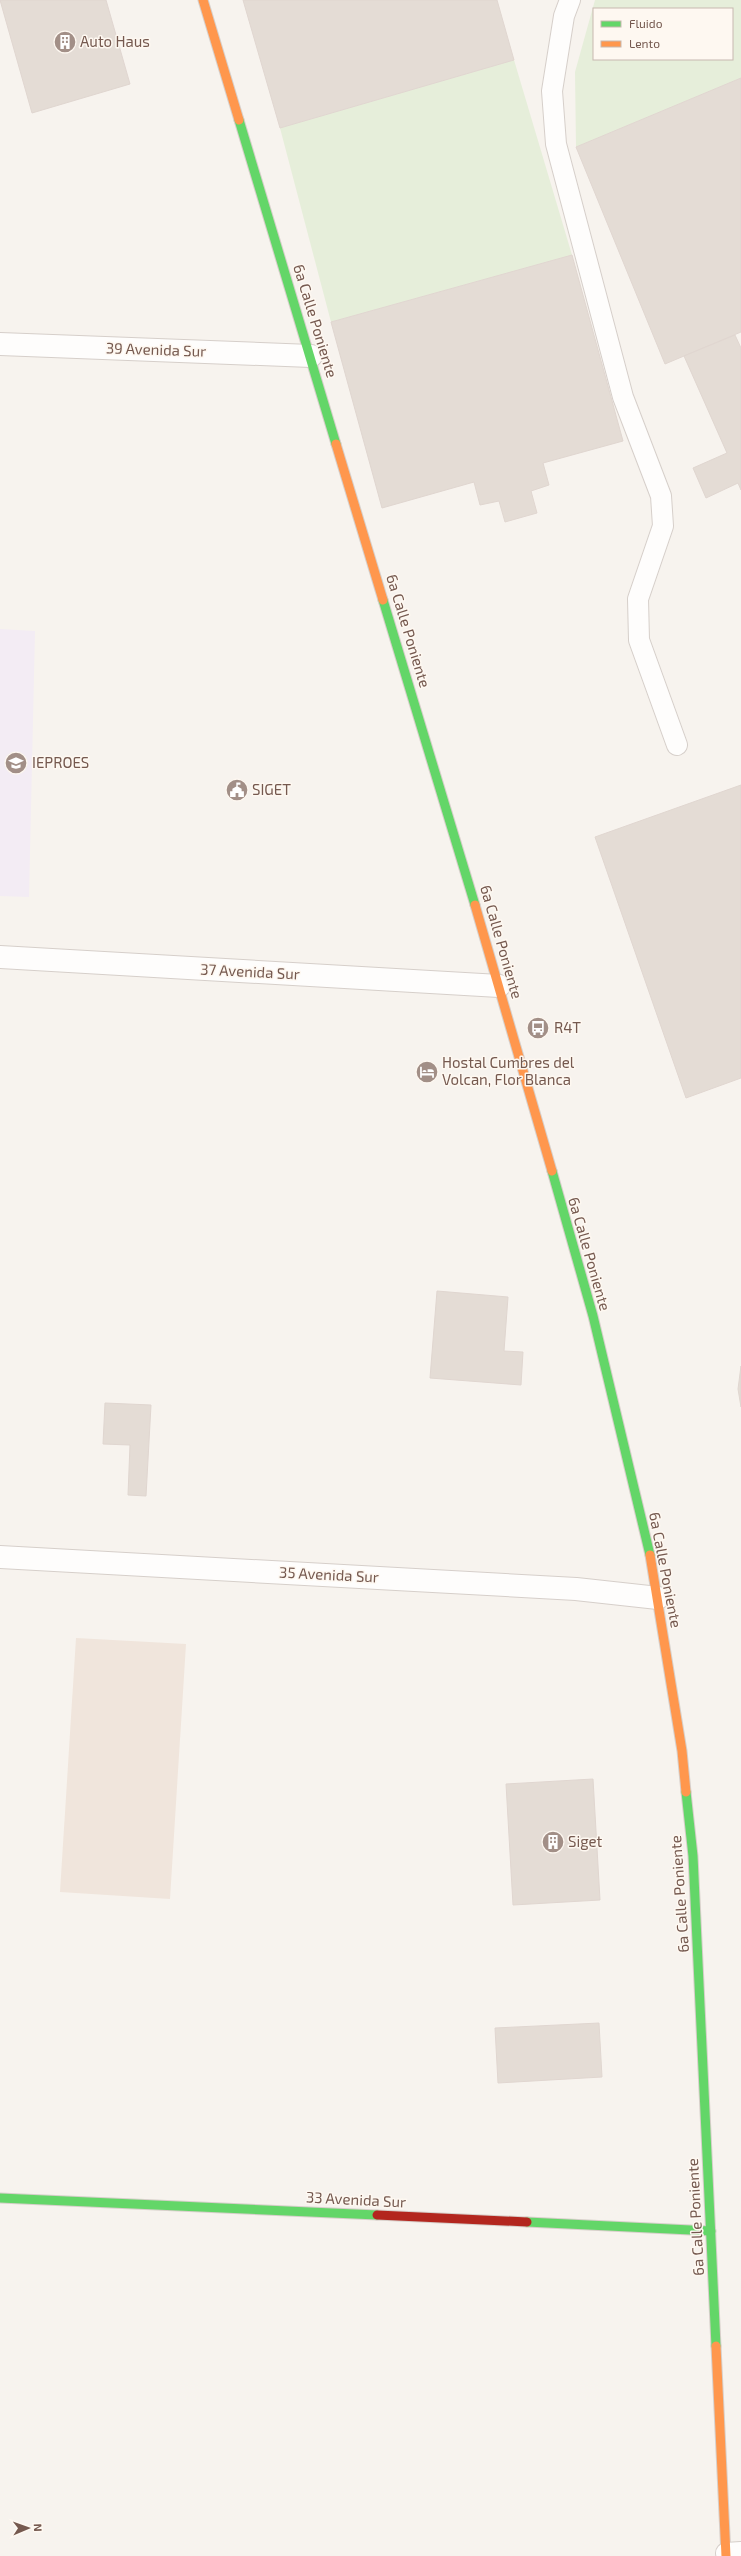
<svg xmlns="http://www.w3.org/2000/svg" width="741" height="2556" font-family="'Exo 2',sans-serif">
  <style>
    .residential { fill: #f0e5dc }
    .education { fill: #f3ecf4 }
    .green { fill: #e6eeda; fill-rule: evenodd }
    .building { fill: #e4dcd5; stroke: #e0d6d0 }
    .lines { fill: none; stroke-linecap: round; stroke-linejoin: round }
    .lane-casing { stroke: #d6cfca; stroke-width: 22 }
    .street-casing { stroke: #d6cfca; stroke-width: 24 }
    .fast-casing { stroke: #d7cfca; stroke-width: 11 }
    .slow-casing { stroke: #d7cfca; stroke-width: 11 }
    .jam-casing { stroke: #d7cfca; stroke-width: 11 }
    .lane { stroke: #fefdfc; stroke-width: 20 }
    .street { stroke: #fefdfc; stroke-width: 22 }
    .fast { stroke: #63d668; stroke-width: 9 }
    .slow { stroke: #ff974d; stroke-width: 9 }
    .jam { stroke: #b3261e; stroke-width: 9 }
    .labels { text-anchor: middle; stroke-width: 3; stroke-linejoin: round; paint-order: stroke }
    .poi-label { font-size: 15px; fill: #75594f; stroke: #fef8f1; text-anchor: start }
    .street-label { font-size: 15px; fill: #75594f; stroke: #fef8f1 }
  </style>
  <rect width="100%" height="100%" fill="#f7f3ee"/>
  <polygon class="residential" points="76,1638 186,1644 170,1899 60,1892"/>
  <polygon class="education" points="0,629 35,631 29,897 0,896"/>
  <g class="green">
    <path d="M595,0h146v78l-165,69 -1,-75zM594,9h138v50h-138z"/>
    <polygon points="514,60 572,255 331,322 280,128"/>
  </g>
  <g class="building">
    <polygon points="0,0 106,0 130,84 32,113"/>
    <polygon points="243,0 497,0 514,60 280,128"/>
    <polygon points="741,78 741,332 665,364 576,147"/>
    <polygon points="572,255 623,441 543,463 549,485 531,491 537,513 505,522 499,501 480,505 474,482 382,508 331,322"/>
    <polygon points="735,335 741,348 741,490 738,483 706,498 693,468 727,453 684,356"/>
    <polygon points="741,785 741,1078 686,1098 595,837"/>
    <polygon points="437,1291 508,1297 504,1351 523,1352 521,1385 430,1378"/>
    <polygon points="741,1366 741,1407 738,1389"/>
    <polygon points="105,1403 151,1405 146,1496 128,1495 130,1445 103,1444"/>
    <polygon points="593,1779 600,1900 513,1905 506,1784"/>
    <polygon points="599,2023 602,2077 498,2083 495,2028"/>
  </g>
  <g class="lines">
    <g class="lane-casing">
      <g id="lane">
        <polyline points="570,0 564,16 552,91 556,144 623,397 661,496 663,526 638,599 639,640 677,745"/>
        <polyline points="726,2553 741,2552"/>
      </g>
    </g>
    <g class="street-casing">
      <g id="street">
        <polyline points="0,344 311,356"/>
        <polyline points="0,957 499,986"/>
        <polyline points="0,1557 576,1589 658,1598"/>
      </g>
    </g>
    <g class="fast-casing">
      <g id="fast">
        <polyline points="239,120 336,444"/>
        <polyline points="383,600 475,905"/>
        <polyline points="552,1171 593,1316 650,1555"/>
        <polyline points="686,1792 693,1856 716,2346"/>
        <polyline points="0,2198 377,2215"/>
        <polyline points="527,2222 711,2231"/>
      </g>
    </g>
    <g class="slow-casing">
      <g id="slow">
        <polyline points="203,0 239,120"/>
        <polyline points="336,444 383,600"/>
        <polyline points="475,905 552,1171"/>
        <polyline points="650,1555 682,1751 686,1792"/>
        <polyline points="716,2346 726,2556"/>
      </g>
    </g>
    <g class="jam-casing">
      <polyline id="jam" points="377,2215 527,2222"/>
    </g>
    <use href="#lane" class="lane"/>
    <use href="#street" class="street"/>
    <use href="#fast" class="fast"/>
    <use href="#slow" class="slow"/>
    <use href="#jam" class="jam"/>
  </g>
  <defs>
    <g id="building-disc" transform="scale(1.15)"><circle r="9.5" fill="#a28f87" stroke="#fef8f1"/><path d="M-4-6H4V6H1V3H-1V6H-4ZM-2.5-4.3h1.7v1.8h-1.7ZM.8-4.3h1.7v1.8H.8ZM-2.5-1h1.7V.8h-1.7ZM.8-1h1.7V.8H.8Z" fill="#fff"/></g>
    <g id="university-disc" transform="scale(1.15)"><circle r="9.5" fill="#a28f87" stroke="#fef8f1"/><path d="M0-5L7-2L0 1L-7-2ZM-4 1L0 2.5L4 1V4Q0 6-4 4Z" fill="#fff"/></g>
    <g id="civic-disc" transform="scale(1.15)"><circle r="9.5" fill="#a28f87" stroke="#fef8f1"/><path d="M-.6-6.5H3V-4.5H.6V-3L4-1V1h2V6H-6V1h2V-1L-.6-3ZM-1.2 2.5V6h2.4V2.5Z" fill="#fff"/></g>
    <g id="bus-disc" transform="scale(1.15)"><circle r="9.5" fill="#a28f87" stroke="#fef8f1"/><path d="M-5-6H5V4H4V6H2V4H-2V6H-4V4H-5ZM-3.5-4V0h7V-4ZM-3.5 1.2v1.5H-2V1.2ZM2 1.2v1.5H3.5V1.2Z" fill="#fff"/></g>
    <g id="hotel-disc" transform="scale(1.15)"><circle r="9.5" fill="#a28f87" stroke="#fef8f1"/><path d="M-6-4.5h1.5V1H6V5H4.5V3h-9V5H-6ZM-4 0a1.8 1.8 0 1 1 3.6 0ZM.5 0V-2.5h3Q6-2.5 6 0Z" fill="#fff"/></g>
  </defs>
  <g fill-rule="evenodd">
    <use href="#building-disc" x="65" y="42"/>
    <use href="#university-disc" x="16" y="763"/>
    <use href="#civic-disc" x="237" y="790"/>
    <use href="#bus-disc" x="538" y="1028"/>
    <use href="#hotel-disc" x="427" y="1072"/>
    <use href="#building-disc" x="553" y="1842"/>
  </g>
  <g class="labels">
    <g class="poi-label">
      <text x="80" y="47">Auto Haus</text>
      <text x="32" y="768">IEPROES</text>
      <text x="252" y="795">SIGET</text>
      <text x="554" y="1033">R4T</text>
      <text x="442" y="1068">Hostal Cumbres del<tspan x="442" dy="17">Volcan, Flor Blanca</tspan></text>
      <text x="568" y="1847">Siget</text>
    </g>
    <g class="street-label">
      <text transform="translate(315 321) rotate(73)" y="5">6a Calle Poniente</text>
      <text transform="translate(156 350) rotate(2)" y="5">39 Avenida Sur</text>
      <text transform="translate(408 631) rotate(73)" y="5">6a Calle Poniente</text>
      <text transform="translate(501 942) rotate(74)" y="5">6a Calle Poniente</text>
      <text transform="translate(250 972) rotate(3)" y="5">37 Avenida Sur</text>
      <text transform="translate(589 1254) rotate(74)" y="5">6a Calle Poniente</text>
      <text transform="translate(665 1570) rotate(79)" y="5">6a Calle Poniente</text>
      <text transform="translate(329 1575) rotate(3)" y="5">35 Avenida Sur</text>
      <text transform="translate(680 1894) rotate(-94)" y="5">6a Calle Poniente</text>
      <text transform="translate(356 2200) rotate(3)" y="5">33 Avenida Sur</text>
      <text transform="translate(696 2217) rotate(-93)" y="5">6a Calle Poniente</text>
    </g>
  </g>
  <rect x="593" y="8" width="140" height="52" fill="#fef8f1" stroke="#c7b8b0"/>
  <rect x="601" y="21" width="20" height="6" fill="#63d668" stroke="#c7b8b0"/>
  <text x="629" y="28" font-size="12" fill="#75594f">Fluido</text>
  <rect x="601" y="41" width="20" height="6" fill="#ff974d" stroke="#c7b8b0"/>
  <text x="629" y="48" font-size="12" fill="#75594f">Lento</text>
  <g transform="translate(28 2528) rotate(88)" stroke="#fef8f1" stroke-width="3" paint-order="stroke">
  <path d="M0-3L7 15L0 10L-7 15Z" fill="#75594f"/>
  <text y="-6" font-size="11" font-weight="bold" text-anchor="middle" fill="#75594f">N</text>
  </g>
</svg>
